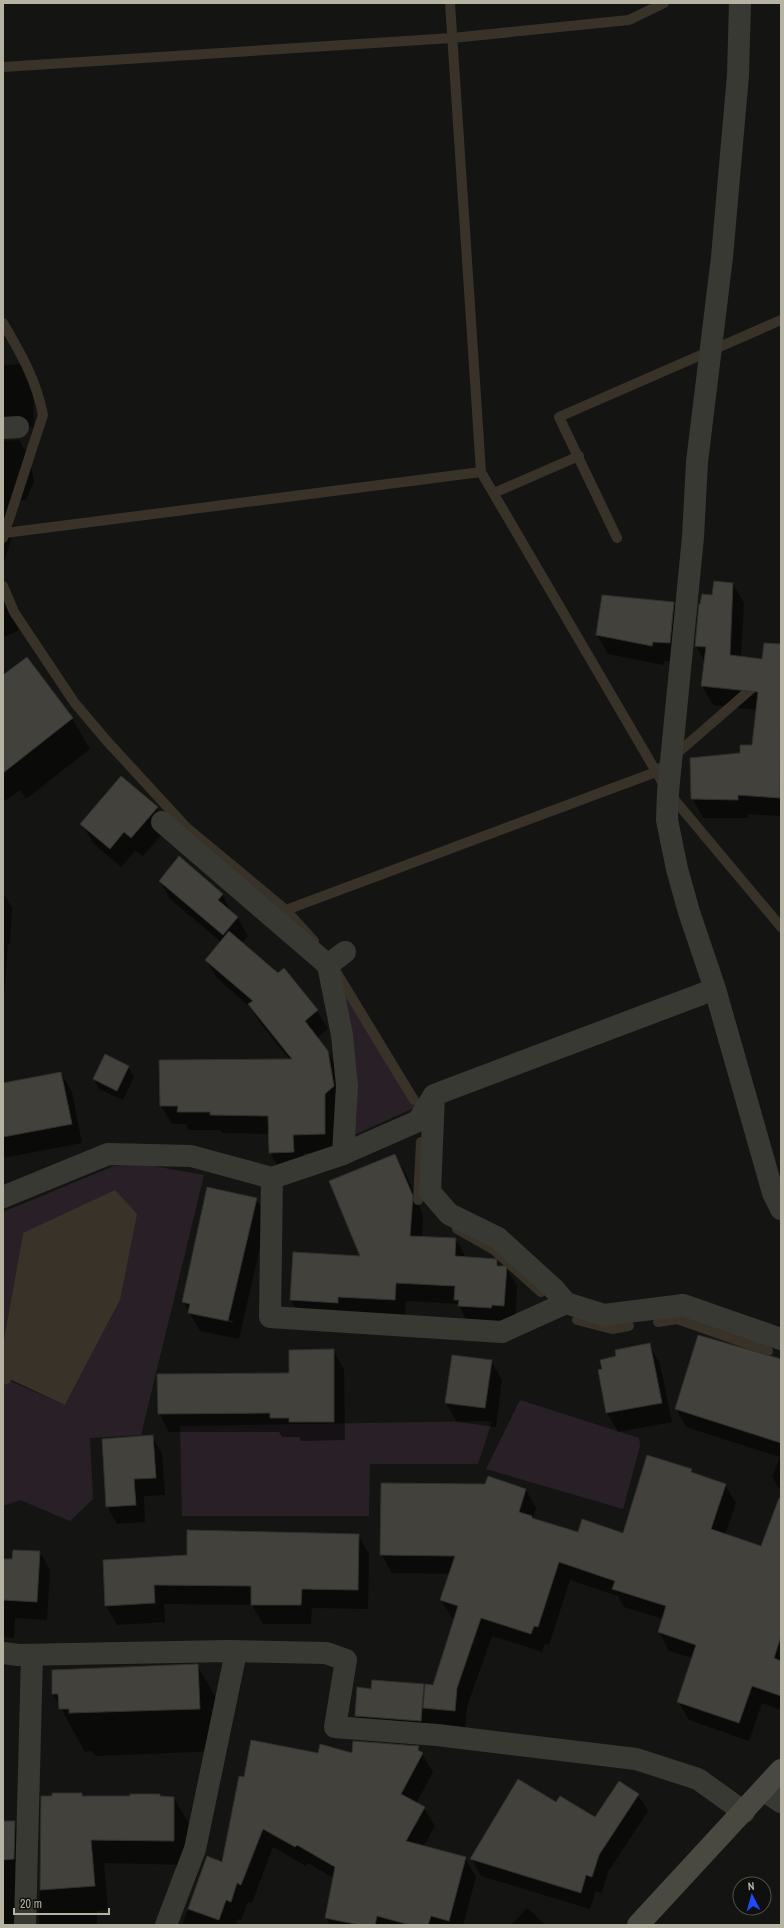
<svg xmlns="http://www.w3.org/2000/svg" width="784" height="1928" font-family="'Archivo Narrow',sans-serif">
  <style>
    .green { fill: #292027 }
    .water { fill: #383228 }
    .shadow { fill: #0007; fill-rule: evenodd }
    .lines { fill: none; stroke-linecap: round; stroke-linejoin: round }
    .stream { stroke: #383228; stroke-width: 10 }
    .building { fill: #42413c; stroke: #2f302c }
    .street { stroke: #393933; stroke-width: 22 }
    .secondary { stroke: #494941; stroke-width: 22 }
  </style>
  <rect width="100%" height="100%" fill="#141412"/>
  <g class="green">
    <polygon points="339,971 418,1101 416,1107 352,1136"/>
    <polygon points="148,1165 204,1175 141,1435 90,1438 93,1499 70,1521 20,1500 3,1506 3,1383 6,1379 65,1405 120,1300 23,1233 3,1345 3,1212 114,1166"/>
    <polygon points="520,1400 639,1438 640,1446 623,1509 486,1469"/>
    <polygon points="492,1421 478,1464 370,1464 369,1516 182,1516 180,1426"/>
  </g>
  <polygon class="water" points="115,1190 137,1214 120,1300 65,1405 3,1376 3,1345 23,1233"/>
  <g class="shadow">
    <polygon points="22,364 33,383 34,427 3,427 3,365"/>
    <polygon points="19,440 30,459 34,482 26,500 9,503 14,530 3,566 3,441"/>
    <polygon points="733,584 744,603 741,657 781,661 781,816 748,814 748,818 703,818 692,798 741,753 753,746 757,710 713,705 702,686 705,662 696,646 713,596"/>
    <polygon points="3,597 19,630 3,638"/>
    <polygon points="673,603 685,622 681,662 664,661 663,665 608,654 597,635"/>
    <polygon points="3,676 72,718 90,749 26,799 20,790 3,802"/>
    <polygon points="157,808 168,827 143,856 135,851 121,867 93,843 82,824"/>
    <polygon points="160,881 222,894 232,913 238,918 248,936 242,943 278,974 284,969 317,1011 328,1029 317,1038 328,1052 339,1071 336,1153 304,1153 304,1170 280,1171 270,1152 270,1134 222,1133 220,1130 189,1130 186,1124 172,1124 161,1106 290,1060 260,1023 252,1009 217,978 206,960 221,942 170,899"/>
    <polygon points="3,892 12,908 10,945 8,944 3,1011"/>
    <polygon points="128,1067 134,1077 123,1100 99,1089 94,1079"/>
    <polygon points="61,1073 72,1092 82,1143 3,1158 3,1084"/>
    <polygon points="395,1155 406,1174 423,1215 422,1237 456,1239 466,1258 497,1260 501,1267 506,1267 517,1286 515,1324 466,1319 458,1304 406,1301 405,1319 302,1318 291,1300 362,1257"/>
    <path d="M256,1199l11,18 -28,122 -39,-8 -17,-29zM195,1313l38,8v2l-38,-8z"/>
    <polygon points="649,1344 660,1364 672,1422 618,1432 607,1413 599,1371 603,1370 617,1357"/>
    <polygon points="333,1350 344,1369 345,1440 301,1441 299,1437 282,1437 279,1432 169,1432 159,1413 290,1374"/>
    <polygon points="491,1361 502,1380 496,1427 457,1422 446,1403"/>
    <polygon points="781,1372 781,1492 772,1477 780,1457 686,1427 676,1409"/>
    <polygon points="152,1436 162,1454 165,1495 144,1496 145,1522 117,1524 107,1507"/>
    <polygon points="691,1470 693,1474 725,1485 736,1503 725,1535 761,1547 781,1497 781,1710 762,1703 749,1741 689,1720 678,1701 693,1658 669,1651 659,1632 663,1619 624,1607 618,1596 570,1580 549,1645 545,1644 542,1652 492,1636 467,1707 465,1729 367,1735 356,1716 372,1690 424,1685 426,1689 434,1686 455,1619 452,1618 441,1600 450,1574 392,1573 381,1554 526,1490 536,1508 533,1519 579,1533 623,1534"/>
    <polygon points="358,1535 369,1554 368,1609 312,1608 311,1624 263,1624 252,1605 164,1604 165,1622 117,1625 106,1606 104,1561 188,1556"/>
    <polygon points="40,1552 50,1570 47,1620 15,1618 14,1638 3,1637 3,1560 13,1560"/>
    <polygon points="197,1665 222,1708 224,1751 95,1756 92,1751 85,1752 53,1694"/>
    <polygon points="418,1747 433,1772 416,1804 424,1808 435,1826 423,1847 465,1858 476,1877 463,1925 330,1925 326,1918 334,1878 308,1863 306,1866 273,1847 252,1903 248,1902 241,1920 238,1919 236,1925 182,1925 208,1857 223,1863 245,1778 318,1754 353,1754"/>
    <polygon points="81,1794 83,1797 174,1798 188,1822 187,1865 104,1863 108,1910 97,1911 97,1925 39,1925 42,1797"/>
    <polygon points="638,1795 648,1811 608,1872 602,1893 596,1891 590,1909 481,1876 472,1859 595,1818"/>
    <polygon points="3,1822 15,1822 29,1846 26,1925 3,1925"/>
    <polygon points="527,1908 546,1925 511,1925"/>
  </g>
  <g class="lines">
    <g class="stream">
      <polyline points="450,3 481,472 668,792 781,927"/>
      <polyline points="3,67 452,38 629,20 664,3"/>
      <path d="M3,323c18,31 33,56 40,92l-40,123"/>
      <polyline points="494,493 579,456"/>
      <polyline points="5,533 481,472"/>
      <polyline points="617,538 559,417 781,320"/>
      <polyline points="3,586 14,612 74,702 106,740 186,827 286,910 314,941"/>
      <polyline points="674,756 758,683"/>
      <polyline points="286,910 656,772 660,768"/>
      <polyline points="335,970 414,1100"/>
      <polyline points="418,1200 421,1142"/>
      <polyline points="457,1229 494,1250 541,1292"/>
      <polyline points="577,1320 612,1329 629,1326"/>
      <polyline points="658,1322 677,1319 768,1351"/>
      <polyline points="3,1380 6,1379"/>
    </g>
  </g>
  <g class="building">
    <polygon points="714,581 733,583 730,655 762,659 764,643 781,644 780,798 738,795 738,800 691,799 690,758 740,753 740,745 752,745 758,692 701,686 706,647 695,646 699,604 700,604 702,594 712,595"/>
    <polygon points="602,595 674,602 670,643 653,642 652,646 596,635"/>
    <polygon points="27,657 73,718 3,773 3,675"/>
    <polygon points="121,776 158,807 131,838 124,832 110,849 80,824"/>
    <polygon points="179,856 223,894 218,900 238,917 223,935 159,881"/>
    <polygon points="229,931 278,973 284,968 318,1010 305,1021 328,1051 334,1086 325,1094 325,1134 293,1135 294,1152 269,1153 268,1116 210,1115 210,1112 177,1112 178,1106 160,1106 159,1060 292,1059 248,1004 253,1001 205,960"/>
    <polygon points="105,1054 129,1066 117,1091 93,1079"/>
    <polygon points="61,1072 72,1124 3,1137 3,1083"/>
    <polygon points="395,1154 413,1196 410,1236 456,1238 455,1256 497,1259 497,1266 507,1266 504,1306 492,1305 491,1308 458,1306 459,1300 454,1300 455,1286 396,1283 395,1300 338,1297 338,1303 290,1300 293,1252 360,1256 329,1181"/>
    <polygon points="207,1187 257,1198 228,1321 188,1313 190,1304 182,1302"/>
    <polygon points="698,1335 781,1359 781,1443 675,1409"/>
    <polygon points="650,1343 662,1403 606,1413 598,1370 602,1369 600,1360 616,1356 615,1350"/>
    <polygon points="334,1349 334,1422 289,1422 289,1418 270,1418 270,1413 158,1414 157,1374 289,1373 289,1350"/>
    <polygon points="452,1355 492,1360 485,1408 445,1403"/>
    <polygon points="153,1435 156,1478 134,1479 136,1505 106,1507 102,1439"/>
    <polygon points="647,1455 692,1469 691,1472 726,1484 711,1529 761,1546 779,1498 781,1499 781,1636 774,1658 781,1661 781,1696 752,1686 739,1723 677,1702 696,1645 658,1632 666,1606 612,1589 615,1581 559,1562 538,1627 534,1626 531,1634 481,1618 457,1688 455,1711 423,1708 425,1684 433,1685 458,1606 440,1600 455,1556 380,1555 381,1483 485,1484 488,1476 526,1489 519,1512 532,1516 532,1518 578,1532 582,1519 623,1533"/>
    <polygon points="187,1530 359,1534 358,1590 302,1589 301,1605 251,1605 251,1586 154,1585 155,1603 105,1606 103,1560 187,1555"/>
    <polygon points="13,1550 40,1551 37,1602 3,1600 3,1559 12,1559"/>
    <polygon points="198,1664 200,1709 69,1713 69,1709 59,1709 58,1694 52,1694 52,1670"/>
    <polygon points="372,1680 424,1684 421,1721 355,1716 357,1687 371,1689"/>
    <polygon points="251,1740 318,1753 320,1744 352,1753 353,1741 419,1746 418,1750 423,1753 401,1794 425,1807 406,1841 466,1857 449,1921 431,1916 428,1925 410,1925 377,1916 375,1925 360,1925 325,1918 335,1867 297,1845 295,1847 263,1829 241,1885 237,1883 231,1902 226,1900 219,1920 188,1909 207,1856 222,1862 239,1776 244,1777"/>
    <polygon points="518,1779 556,1802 560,1796 595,1817 619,1781 639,1794 599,1855 592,1877 586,1875 581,1893 470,1859"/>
    <polygon points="52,1793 82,1793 82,1796 130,1796 130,1794 160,1794 160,1796 174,1797 174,1841 91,1840 95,1886 40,1890 41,1796 52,1796"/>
    <polygon points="3,1821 15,1821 14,1859 3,1860"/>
  </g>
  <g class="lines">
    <g class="street">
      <polyline points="740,3 738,75 722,257 697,462 693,537 668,792 667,820 677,869 689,912 715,989 773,1193 781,1209"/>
      <polyline points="3,428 18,427"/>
      <polyline points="162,822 328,965 342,1035 347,1086 343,1154"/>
      <polyline points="328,965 345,952"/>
      <polyline points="434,1096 430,1192 449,1214 498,1238 555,1290 566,1303 604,1315 683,1305 781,1339"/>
      <polyline points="272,1178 270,1317 502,1332 566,1303"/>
      <polyline points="3,1197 108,1154 191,1156 272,1178 343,1154 418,1121 434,1095 715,989"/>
      <polyline points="3,1653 18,1655 227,1651 326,1653 346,1660 335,1727 437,1735 636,1759 698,1779 744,1812"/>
      <polyline points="763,1790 781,1802"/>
      <polyline points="25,1925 32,1655"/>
      <polyline points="166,1925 195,1849 236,1652"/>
    </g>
    <polyline class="secondary" points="638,1925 781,1770"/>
  </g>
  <rect width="784" height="1928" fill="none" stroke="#b6b3a3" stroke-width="8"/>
  <g transform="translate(752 1896) rotate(354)"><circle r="19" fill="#0f0f0d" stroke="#525149"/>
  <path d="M0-3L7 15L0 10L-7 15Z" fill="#2049fe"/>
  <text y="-6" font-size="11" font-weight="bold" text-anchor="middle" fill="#b6b3a3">N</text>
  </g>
  <path d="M14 1908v6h95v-6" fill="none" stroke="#b6b3a3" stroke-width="2"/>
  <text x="20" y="1908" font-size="12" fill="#b6b3a3" stroke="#0f0f0d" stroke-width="3" paint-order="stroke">20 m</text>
</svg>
